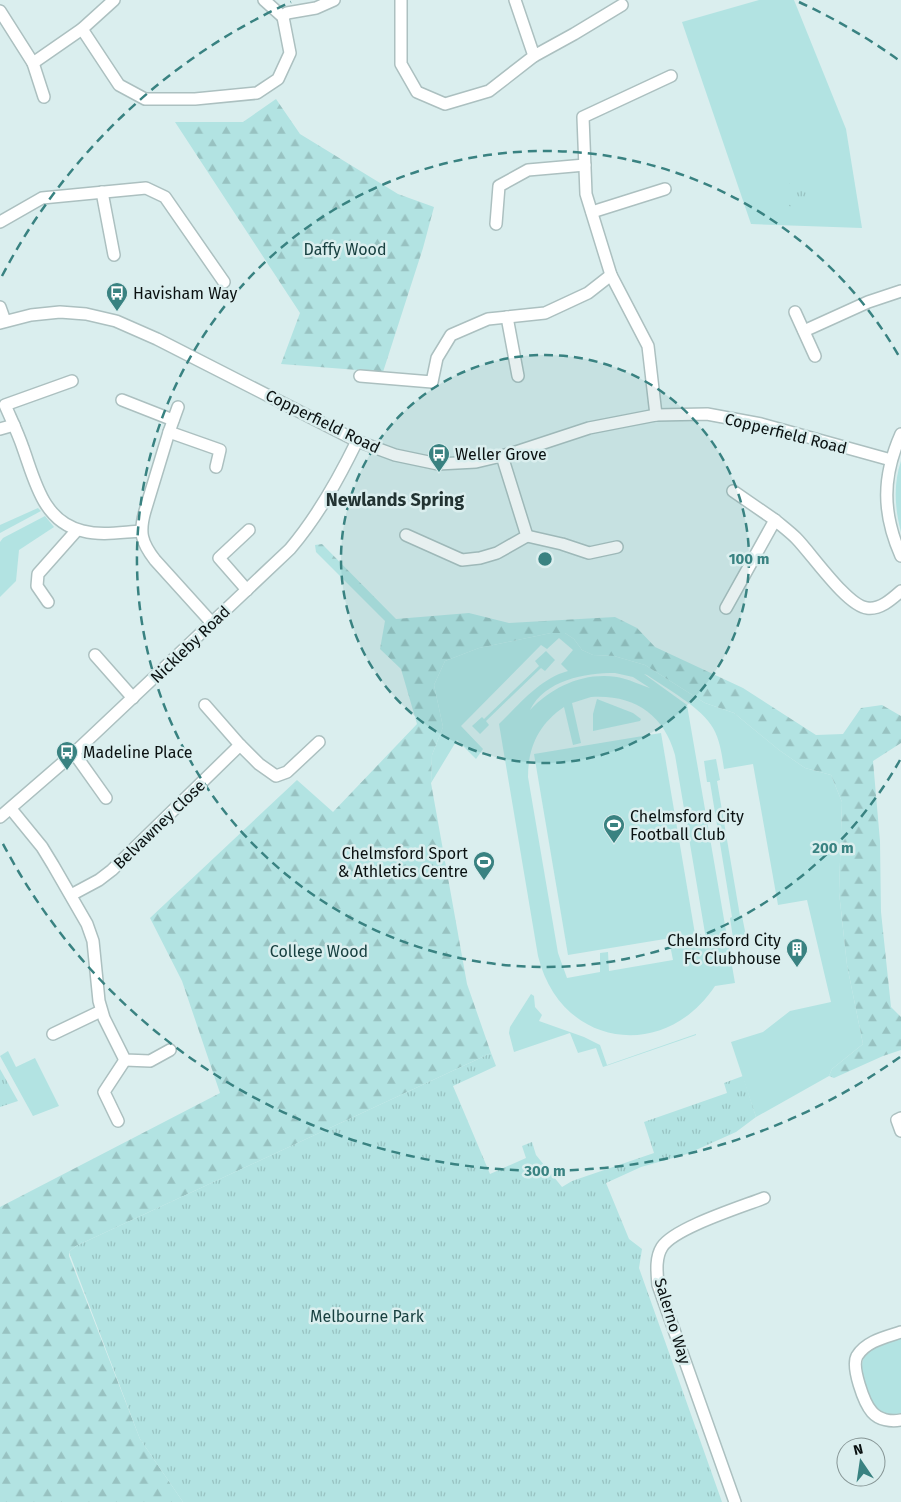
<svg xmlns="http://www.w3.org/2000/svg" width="901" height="1502" font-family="'Fira Sans',sans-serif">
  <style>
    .grass { fill: #b2e3e2; fill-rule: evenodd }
    .forest { fill: url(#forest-firs) }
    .park { fill: url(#park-tufts) }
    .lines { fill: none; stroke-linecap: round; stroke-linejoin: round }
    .minor-casing { stroke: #acc0c0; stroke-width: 14 }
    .minor { stroke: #fff; stroke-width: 11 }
    .ring { fill: none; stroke: #398281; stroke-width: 2.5; stroke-dasharray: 9 6 }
    .labels { text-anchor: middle; stroke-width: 5; stroke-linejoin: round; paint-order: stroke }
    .park-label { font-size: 16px; fill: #184040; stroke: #daeeee }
    .poi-label { font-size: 16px; fill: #0a1111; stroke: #daeeee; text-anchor: start }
    .street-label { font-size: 16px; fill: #0a1111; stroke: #daeeee }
    .neighbourhood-label { font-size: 18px; font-weight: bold; fill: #223332; stroke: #daeeee }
    .centre { fill: #398281; stroke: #daeeee; stroke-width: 2.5 }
    .ring-label { font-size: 15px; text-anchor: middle; font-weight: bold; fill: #398281; stroke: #daeeee; stroke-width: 5; stroke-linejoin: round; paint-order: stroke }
  </style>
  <defs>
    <pattern id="forest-firs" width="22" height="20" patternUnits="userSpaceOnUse" patternTransform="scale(1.25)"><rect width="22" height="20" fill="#b2e3e2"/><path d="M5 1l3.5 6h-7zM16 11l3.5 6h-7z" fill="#98c2c1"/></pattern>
    <pattern id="park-tufts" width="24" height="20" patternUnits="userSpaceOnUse" patternTransform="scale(1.25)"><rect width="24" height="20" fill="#b2e3e2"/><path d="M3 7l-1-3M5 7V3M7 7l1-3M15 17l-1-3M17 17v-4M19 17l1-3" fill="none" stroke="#98c2c1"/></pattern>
  </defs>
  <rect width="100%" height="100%" fill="#daeeee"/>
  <g class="grass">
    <polygon points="759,0 794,0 846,129 862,228 751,224 682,22"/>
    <path d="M901,461v71c-6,-22 -8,-48 0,-71z"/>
    <polygon points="38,508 41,511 0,533 0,525"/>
    <polygon points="45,516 54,527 19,550 16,581 0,597 0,542 3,538"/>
    <path d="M551,633h14l9,6 8,11 11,5 21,1 31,9 60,38 29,10 45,37 26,18 26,7 11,27 -3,90 8,73 16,79 -31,25 -3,7 -73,41 -25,-75 32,-10 27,-21 41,-9 -24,-102 -29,5 -25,-141 -29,5c-2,-14 -4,-29 -11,-41 -11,-20 -47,-40 -66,-53l-3,-1 43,31 48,278 -20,3c-51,77 -155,61 -177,-30l-39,-232c21,-20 40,-45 69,-53l-7,-7 12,-14 -14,-12 -12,11 -6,-4 -80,81 22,23 -7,10 -19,-19 -26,43 1,-28 11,-28 -9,-42 11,-24 34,-13zM615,673l18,4 17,11c-10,-3 -21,-9 -33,-11 -33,-5 -64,9 -87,33 15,-30 55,-37 85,-37zM591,697c42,-3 73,17 84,58l31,184 -36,6 3,15 -64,11 -1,-19 -8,1v19l-33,6 -9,-25 -30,-176c0,-30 11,-53 36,-70l9,38 8,-2 -9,-40z"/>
    <polygon points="546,651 555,660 545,671 541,668 486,721 489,725 480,734 472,726 482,717 484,719 539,666 535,661"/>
    <polygon points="597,699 633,713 641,719 640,721 593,731 593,714"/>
    <polygon points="661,733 695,934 568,955 534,754"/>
    <polygon points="716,759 720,780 717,781 740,916 742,916 746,936 733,938 730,918 732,917 710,782 707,782 704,761"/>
    <polygon points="531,994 534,996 535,1007 542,1015 539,1021 584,1037 600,1045 607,1065 696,1034 696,1035 603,1067 596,1048 578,1053 570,1033 514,1052 509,1033 510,1027"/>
    <polygon points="8,1051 16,1067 35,1058 59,1106 33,1116 0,1056"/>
    <path d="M901,1337v77c-5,1 -10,2 -15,0 -18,-6 -31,-46 -20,-61 8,-9 24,-12 35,-16z"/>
  </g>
  <g class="forest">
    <polygon points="276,99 300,134 398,194 434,207 423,248 383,372 281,364 300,313 175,122 243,122"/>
    <polygon points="322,544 396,619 469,613 509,623 615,617 637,628 655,647 743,688 816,735 843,734 861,708 882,705 901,716 901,743 873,761 880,841 881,912 891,1007 901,1017 901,1050 883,1056 834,1078 829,1076 832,1069 863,1044 847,965 839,892 842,802 831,775 805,768 779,750 734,713 705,703 645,665 614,656 593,655 582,650 574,639 565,633 551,633 479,648 445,661 434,685 443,727 432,755 431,783 467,984 491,1053 76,1246 69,1252 69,1256 140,1439 183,1502 0,1502 0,1207 220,1093 182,981 150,918 297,780 333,812 417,724 401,669 380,649 385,621 316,552 315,545"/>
  </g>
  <g class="park">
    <polygon points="802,177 814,185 815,192 803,209 795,210 788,205 786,195 790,183"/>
    <polygon points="491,1053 496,1066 453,1086 490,1174 526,1158 522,1146 532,1142 536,1155 562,1187 572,1181 654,1153 644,1122 727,1093 724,1083 743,1076 756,1117 736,1132 687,1154 641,1167 606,1183 629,1239 642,1249 639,1268 722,1502 183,1502 140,1439 69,1252 76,1246"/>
    <polygon points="0,1069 18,1101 0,1107"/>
  </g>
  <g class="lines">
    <g class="minor-casing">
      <g id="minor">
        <polyline points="264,0 283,17"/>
        <polyline points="401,0 401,64 417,92 445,104 489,91 534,56 515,0"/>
        <polyline points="0,11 33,63 82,29 114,0"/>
        <polyline points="82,29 119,85 145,99 195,99 257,93 278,79 290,53 283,17 287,13 316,8 334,0"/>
        <polyline points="534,56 574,34 622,5"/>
        <polyline points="33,63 44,97"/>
        <polyline points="102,192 114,255"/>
        <polyline points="592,212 665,189"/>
        <polyline points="0,222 42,198 146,188 165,197 224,282"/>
        <polyline points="496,224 499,186 528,170 585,165"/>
        <polyline points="0,307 5,321"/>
        <polyline points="795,312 815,356"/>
        <polyline points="507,317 518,376"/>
        <polyline points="0,323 31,315 60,312 86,314 116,321 157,339 357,441 395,455 438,464 476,462 513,453 589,428 656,415 707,414 761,424 891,460"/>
        <polyline points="804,331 868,302 901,291"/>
        <polyline points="360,376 432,382 437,358 451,335 488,319 545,313 588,293 611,275"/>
        <path d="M72,381l-67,24c6,14 13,28 18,43 12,33 20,74 60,83 19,5 39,1 58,0"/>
        <polyline points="122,400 173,420"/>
        <path d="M178,407l-9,25 -24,79c-6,21 -4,31 10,49l57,63"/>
        <polyline points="656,415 648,346 611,275 586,194 583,117 671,76"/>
        <polyline points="0,429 14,425"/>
        <polyline points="169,432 220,450 216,467"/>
        <path d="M901,434c-19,43 -19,79 0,122"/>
        <polyline points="733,491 775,520"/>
        <polyline points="406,535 462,560 480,558 497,553 527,536 502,456"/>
        <polyline points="527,536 562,544 589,553 617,547"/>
        <polyline points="247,590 219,558 249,530"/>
        <polyline points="48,602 37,586 38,574 77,530"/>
        <path d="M726,608l49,-88c7,6 15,12 21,18 15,15 51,68 71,70 13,2 25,-9 34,-17"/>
        <polyline points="95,655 133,698"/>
        <polyline points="205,705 240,745"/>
        <polyline points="74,753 106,798"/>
        <polyline points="11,809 42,847 53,865 87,924 93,941 99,1001 104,1018 125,1060 150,1061 170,1050"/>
        <path d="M0,817l74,-64 216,-204c28,-33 48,-69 67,-108"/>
        <polyline points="71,895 99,880 112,870 240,745 259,764 276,776 287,772 319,742"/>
        <polyline points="53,1034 101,1011"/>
        <polyline points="901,1118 897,1120 901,1131"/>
        <polyline points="118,1121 104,1092 125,1060"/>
        <path d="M901,1332c-15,5 -35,9 -44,24 -6,11 7,47 15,56 7,8 19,10 29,8"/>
        <path d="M735,1502l-77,-217c-1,-12 -3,-27 4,-38 12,-19 79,-40 102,-49"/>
      </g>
    </g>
    <use href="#minor" class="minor"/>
  </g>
  <circle cx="545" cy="559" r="204" fill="#398281" fill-opacity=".12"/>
  <g class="ring">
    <circle cx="545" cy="559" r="204"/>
    <path d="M900 760A408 408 0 1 1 900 358"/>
    <path d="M900 1057A612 612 0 0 1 2 842M2 276A612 612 0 0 1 291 2M799 2A612 612 0 0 1 900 61"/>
  </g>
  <defs>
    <g id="bus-pin" transform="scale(1.125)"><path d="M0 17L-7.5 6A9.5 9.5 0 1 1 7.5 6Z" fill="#398281" stroke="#daeeee"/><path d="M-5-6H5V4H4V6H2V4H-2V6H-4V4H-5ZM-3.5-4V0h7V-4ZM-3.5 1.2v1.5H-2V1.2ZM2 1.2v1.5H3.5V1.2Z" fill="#fff"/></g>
    <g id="stadium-pin" transform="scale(1.125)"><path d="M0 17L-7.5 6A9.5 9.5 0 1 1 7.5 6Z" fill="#398281" stroke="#daeeee"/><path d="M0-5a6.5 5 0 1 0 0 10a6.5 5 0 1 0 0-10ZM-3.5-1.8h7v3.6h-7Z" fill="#fff"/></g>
    <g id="building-pin" transform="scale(1.125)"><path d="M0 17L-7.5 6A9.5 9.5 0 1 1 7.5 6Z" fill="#398281" stroke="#daeeee"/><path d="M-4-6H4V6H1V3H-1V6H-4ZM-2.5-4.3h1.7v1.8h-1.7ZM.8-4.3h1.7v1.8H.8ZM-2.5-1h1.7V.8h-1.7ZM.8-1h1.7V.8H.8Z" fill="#fff"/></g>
  </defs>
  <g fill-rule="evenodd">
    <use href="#bus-pin" x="117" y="293"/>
    <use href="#bus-pin" x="439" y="454"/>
    <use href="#bus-pin" x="67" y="752"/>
    <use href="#stadium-pin" x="614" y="825"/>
    <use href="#stadium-pin" x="484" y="862"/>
    <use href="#building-pin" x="797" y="949"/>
  </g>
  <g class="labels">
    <g class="park-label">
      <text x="345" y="255">Daffy Wood</text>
      <text x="319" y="957">College Wood</text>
      <text x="367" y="1322">Melbourne Park</text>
    </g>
    <g class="poi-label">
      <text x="133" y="299">Havisham Way</text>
      <text x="455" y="460">Weller Grove</text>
      <text x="83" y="758">Madeline Place</text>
      <text x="630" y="822">Chelmsford City<tspan x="630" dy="18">Football Club</tspan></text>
      <text x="468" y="859" text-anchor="end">Chelmsford Sport<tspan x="468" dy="18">&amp; Athletics Centre</tspan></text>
      <text x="781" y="946" text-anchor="end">Chelmsford City<tspan x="781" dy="18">FC Clubhouse</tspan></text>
    </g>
    <g class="street-label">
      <text transform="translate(323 421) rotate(26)" y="6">Copperfield Road</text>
      <text transform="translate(786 433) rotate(14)" y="6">Copperfield Road</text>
      <text transform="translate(190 644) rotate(-44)" y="6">Nickleby Road</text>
      <text transform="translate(159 824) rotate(-44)" y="6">Belvawney Close</text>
      <text transform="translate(673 1321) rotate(73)" y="6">Salerno Way</text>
    </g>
    <g class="neighbourhood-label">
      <text x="395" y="506">Newlands Spring</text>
    </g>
  </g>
  <circle cx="545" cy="559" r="8" class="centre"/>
  <g class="ring-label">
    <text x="749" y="564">100 m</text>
    <text x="833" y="853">200 m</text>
    <text x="545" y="1176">300 m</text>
  </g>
  <g transform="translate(861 1462) rotate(347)"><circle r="24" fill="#daeeee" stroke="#879696"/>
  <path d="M0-4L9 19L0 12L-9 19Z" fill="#398281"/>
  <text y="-8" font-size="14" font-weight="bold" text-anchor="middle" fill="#0a1111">N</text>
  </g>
</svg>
